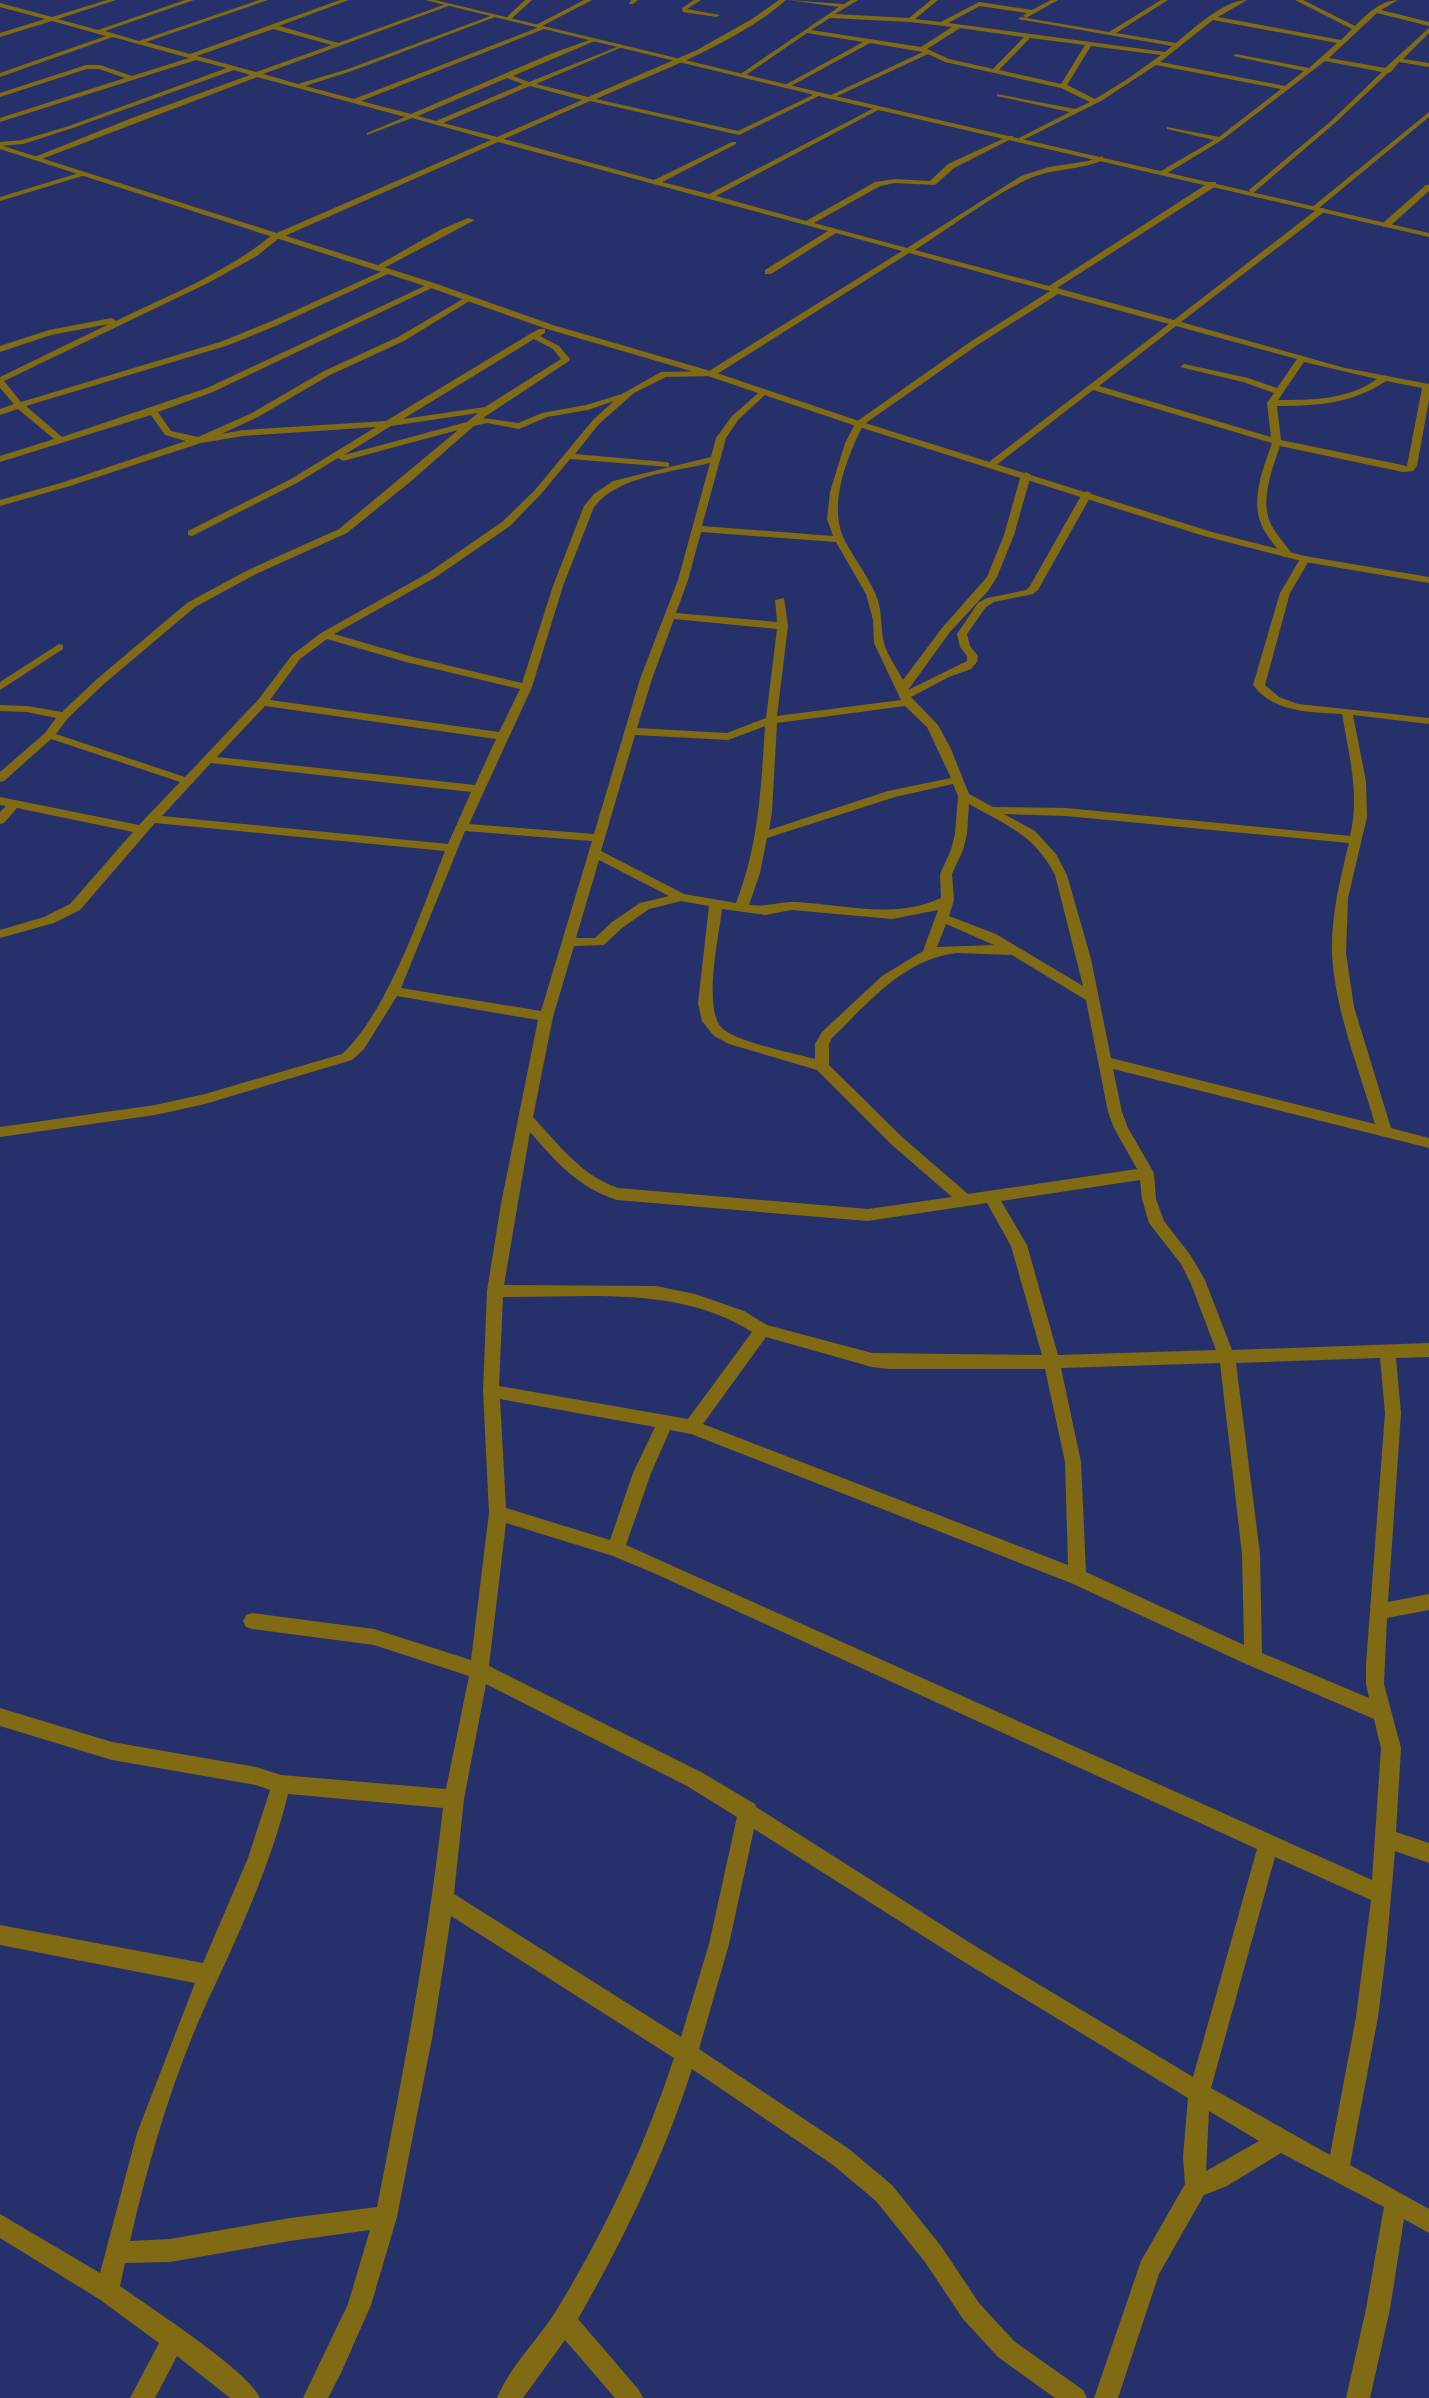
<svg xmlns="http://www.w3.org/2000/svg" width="1429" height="2398" font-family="'Source Serif 4',serif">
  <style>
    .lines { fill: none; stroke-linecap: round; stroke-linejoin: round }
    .minor { fill: #816a14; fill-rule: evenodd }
    .tertiary { fill: #816a14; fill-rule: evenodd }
  </style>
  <rect width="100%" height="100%" fill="#26316c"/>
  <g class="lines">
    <g class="minor">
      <path d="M107,0h9l-58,19 40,11 87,-30h9l-89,31 34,10 120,-41h9l-122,42 44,12 150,-54h9l-70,26 59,17 108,-39 5,1 -188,69 35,10 50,-15 145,-54 5,1 -146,55 -47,15 49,13 183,-71 -1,-3 48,-25h8l-50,26 2,3 -183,72 50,13 142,-61 39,-14 5,1 -84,36 16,6 93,-37v2l-86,37 52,13 109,-47 55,-31 27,-19h7c-48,43 -131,73 -190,99l142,32 79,-38h4v2l-82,40 -149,-34 -86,38 150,41 78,-38h4v2l-74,38 47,12 167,-87h4v2l-164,87 90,25 69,-39 20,-3 35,2 18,-17 61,-28h4v2l-59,30 -19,17 -40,-2 -15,3 -66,37 93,25 114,-72 28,-9 39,-6 15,-5v4c-24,11 -53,8 -77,20 -39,19 -75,47 -111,70l134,36 161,-104h6v4l-159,102 117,32 142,-110 -5,-2 118,-96v5l-110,91h5v4l-143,110 164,46 84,16v16l-12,66 -4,5 -10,1 -123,-26c-8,24 -22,58 -7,82 6,10 14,18 20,27l-1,2h-8c-7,-9 -17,-20 -22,-31 -12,-26 1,-57 10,-83l-179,-53 -98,76h-6v-4l180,-138 -111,-30 -82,52 -113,79c-16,33 -36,81 -18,116 9,17 22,34 30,52 8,16 5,33 9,50 3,12 13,25 19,37l39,-52 45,-51 17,-42 17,-60 5,-3 5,3 -17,60 -17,42 -9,14 -38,41 -42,58 59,-29v-5l-7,-9 -3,-13 21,-31 9,-5 39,-8 4,-4 52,-92 5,-3 5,3 -54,96 -5,4 -39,8 -8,5 -19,27 3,12 8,10 -1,6 -6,7 -22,8 -38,20 27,28 13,24 18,45 24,13 73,1 284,28c10,-41 -1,-81 -8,-122 -32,-2 -68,-1 -89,-29l27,-92 20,-34 5,-3 5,3 -20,34 -25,92 14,12 19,7 131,14v6l-76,-9 13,66 1,36 -19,81 -2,55 8,54 37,121 38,10v10l-316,-79 9,43 6,16 26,45 2,26 8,22 27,35 14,24 27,70 197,-7v14l-33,1 5,55 -13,189 41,-8v16l-42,8 -3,66 17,64 -5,84 33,11v20l-34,-12 -9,102 -8,64 -28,148 79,44v24l-25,-14 -14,90 -20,89h-24l20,-89 18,-102 -103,-54 -54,33 -23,9 -45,79 -41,124h-24l47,-137 44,-77 -2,-27 5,-59 -227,-138 -207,-131 -25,115 -30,105 150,100 43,36 49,61 38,57 35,38 69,49 4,8h-32l-57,-41 -35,-38 -38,-57 -49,-61 -43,-36 -141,-96c-28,88 -69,171 -114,250l61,71 4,8h-28l-50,-58 -42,58h-26c13,-32 41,-58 59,-87 49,-80 89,-165 118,-253l-223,-142 -18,117 -36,184 -26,88 -30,68 -13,25h-25l45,-94 22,-74 -80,11 -120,21 -45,1 -5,23c29,21 129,85 140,112h-30l-53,-42 -22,42h-25l29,-55 -60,-44 -99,-61v-24l100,59 37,-140 58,-150 -195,-38v-20l203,38 45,-105 22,-68 -14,-5 -144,-25 -112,-34v-18l112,34 144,25 25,8 165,14 23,-113 -95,-31 -122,-16 -6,-2 -3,-6 3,-6 6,-2 122,16 97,31 18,-147 -6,-122 4,-100 14,-87 37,-184 -141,-24 -33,53 -12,11 -147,44 -50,11 -155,22v-10l155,-22 50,-11 137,-40c46,-42 80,-145 103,-203l-290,-28 -75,87 -26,13 -54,15v-8l44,-13 26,-13 63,-72 -116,-24 -13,15 -4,1v-12l6,-6 -6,-1v-8l139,28 41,-43 -129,-43 -47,42 -4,1v-10l45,-39 11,-15 -29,-6 -27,-1v-6l27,1 35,6 35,-33 90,-76 61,-33 91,-41 119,-99 -115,31 -5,-3 -41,25 -105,53 -4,-1v-4l103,-52 85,-52 -133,9 -42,7 -131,43 -70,20v-6l64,-18 122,-41 -21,-6 -14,-20 -151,47v-6l54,-17 -36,-30 -18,6v-6l14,-5 -14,-16v-11l109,-53 -58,11 -51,17v-6l49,-16 63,-12 4,3c53,-26 110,-48 156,-86l219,-95 -79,-22 -45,17v-2l38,-16 -148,-40 -218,83 -7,-2 100,-40 118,-43 -16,-5 -161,58 -50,16 -23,2v-4l22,-2 47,-14 158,-58 -31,-8 -196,62v-4l125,-40 -26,-9h-12l-87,28v-4l86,-28h14l32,11 57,-18 -76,-21 -113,40v-4l106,-37 -54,-15 -52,16v-4l45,-14 -45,-12v-4l52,14zM273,29l59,16 -76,27 -59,-16zM507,78l16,6 -87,37 -18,-5zM530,86l52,14 -85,37 -54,-14zM498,142l330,89 -63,39v4h6l65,-41 66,18 -193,120 -48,1 -39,22 -36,11 -44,8 -24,10 -35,-5 86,-57 1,-2 -11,-13 -19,-10 5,-3v-4h-6l-9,5 -144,87 -143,9 -22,4 37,-17 72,-42 74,-34 67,-41v-4h-3l-70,41 -74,34 -72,42 -54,24 -27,-6 -13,-19 55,-20 221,-105v-4h-3l-224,105 -145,49 -36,-31 200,-60 52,-21 112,-52 1,-2 -4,-2 -115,52 -52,21 -199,60 -17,-21 204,-98 49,-27 21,-17zM909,253l141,38 -80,51 -114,80 -11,21 -15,49 -3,27 6,17 -131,-10 24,-88 12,-18 28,-26v-4l-3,-1 -31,27 -16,22 -5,19 -98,24 -19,13 -10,12 -31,80 -31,97 -109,-26 -79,-23 102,-57 74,-51 31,-32 29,-35 99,8v-4l-3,-1 -91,-8 24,-30 35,-31 32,-16 48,-1zM1176,326l121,33 -20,29 -29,-10 -64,-14 -4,3 63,15 31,11 -7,10 4,34 -172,-51zM534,339l19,10 8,10 -76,48 -82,12zM1304,362l73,17c-30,21 -64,21 -99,21zM1386,381l36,7 -15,78 -126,-26 -4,-34c39,0 75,-2 109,-25zM614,401l-21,19 -58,70 -33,32 -74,51 -107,60 -29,22 -34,45 -73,77 -129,-43 12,-16 37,-35 90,-76 61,-33 91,-41 63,-51 64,-56 13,-3 32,6 28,-12 41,-7zM478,413l-11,9 -123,33 47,-29zM710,463l-32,117 -38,99 -46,155 -125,-10 63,-137 31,-101 31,-79c24,-31 79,-35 116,-44zM701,532l135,10 30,52 7,26 1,23 27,57 -124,16 11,-90 -4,-28 -9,2 2,22 -101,-9 12,-33zM674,619l103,10 -11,89 -39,15 -90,-5 15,-49zM327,639l79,23 114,27 -21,43 -229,-32 30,-41zM265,706l231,33 -21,46 -258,-28zM905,706l22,21 24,51 -63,13 -119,39 3,-18 5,-89zM765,726c-4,62 -6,118 -29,177l-52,-9 -83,-43 34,-116 93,5zM211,763l260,29 -23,52 -286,-28zM953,784l5,12 -3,38 -4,16 -11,24 1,24c-47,22 -97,6 -146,4 -17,0 -29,5 -46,3l11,-32 7,-35 128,-41zM969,804c37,21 66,31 86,71l28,111 -87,-52 -47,-18 5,-16 -2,-26 11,-24 4,-16zM1004,814l62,2 283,27c-9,36 -18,73 -17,110 3,58 27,116 43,171l-264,-66 -20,-99 -24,-84 -11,-21 -21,-23zM465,831l127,10 -51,170 -140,-23zM599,860l70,36 -29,7 -28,19 -17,16h-19zM681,901l28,5 -11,97 4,18 12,15 15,8 88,26 75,75 60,52 -84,12 -250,-21c-36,-12 -60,-44 -85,-71l20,-100 21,-71 30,-1 18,-17 27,-19zM722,909l43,6 27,-5 100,9 46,-9 -15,41 -41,25 -60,56 -7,12v15c-22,-6 -75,-16 -92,-30 -21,-18 -4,-93 -1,-120zM946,924l48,21 -57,2zM957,953l55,2 74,45 22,112 6,16 23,41 -169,25 -66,-57 -73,-72v-21l3,-6c36,-35 73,-80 125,-85zM530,1132c26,30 49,56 87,68l251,21 119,-18 24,43 31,109 -170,-2 -105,-28 -23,-14 -49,-17 -39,-8 -152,-1zM1140,1180l2,19 7,24 32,41 10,20 25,66 -158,5 -31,-110 -26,-44zM503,1297c83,1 175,-12 249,35l-64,87 -189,-33zM766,1337l106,30 17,2h156l20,93 3,103 -365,-141zM1380,1358l5,55 -19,251v20l3,14 -107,-45 -2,-99 -24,-191zM1220,1363l22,191 2,91 -158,-73 -5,-110 -20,-94zM500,1399l155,28 -22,46 -23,67 -104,-32zM670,1430l21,4 380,149 175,81 128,55 7,29 -9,132 -746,-335 25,-72zM506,1523l107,33 43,18 601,275 -64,228 -218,-131 -219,-139 -1,-3 -54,-32 -212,-106zM486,1684l201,102 50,31 -28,127 -28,93 -227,-143 10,-95zM288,1794l155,14c-15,134 -40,266 -66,399l-87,11 -120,21 -40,2c20,-87 46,-175 85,-256 28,-60 57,-125 73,-191zM1275,1857l96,43 -15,117 -26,138 -119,-67zM1209,2111l50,30 -53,30z"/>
      <polygon points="525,0 532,0 510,20 506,20 506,18"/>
      <polygon points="631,0 638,0 633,4 629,4"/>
      <polygon points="694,0 701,0 687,9 720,15 717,17 683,12 682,8"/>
      <path d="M788,0l56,4 7,-4h7l-23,14 74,4 22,-18h7l-23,19 26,3 38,-20 53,8 19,-10h7l-32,18 -3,-2 4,-3 -47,-7 -32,17 217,29 7,-6 -154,-27 3,-2 88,15 52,-32h7l-52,33 60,10c17,-14 48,-43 71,-43l-29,17 123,23 11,-11 -57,-29h8l52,26c11,-11 26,-26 43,-26l-17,10 48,12v4l-52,-13 -48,45 56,10 44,-40v5l-26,26 26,4v4l-30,-5 -8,10 -3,1 -53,50 -83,71 -3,-4 82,-69 51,-49 -57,-11 -103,79 -58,35 -3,-4 53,-31 -47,-11v-2l52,10 62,-48 -125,-24 -55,36 -80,40 -2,-3 51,-26 -73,-16v-2l78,15 15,-7 -29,-14 -116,-26 -17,-8 -95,44h-4v-2l94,-44 -53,-9 -81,44h-4v-2l78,-43 -56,-9 -64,44h-4v-2l100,-68zM830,18l80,4 42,5 -31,20 -110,-17zM1213,20l124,23 -28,25 -73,-14 -3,2 71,15 -19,15 -125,-24zM960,28l64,9 -31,32 -44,-10 -22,-10zM1030,38l55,7 -24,39 -62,-14zM1091,46l70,9 -35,25 -31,19 -28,-14z"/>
      <polygon points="82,172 89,174 0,201 0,197"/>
      <polygon points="1426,185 1429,185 1429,191 1389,227 1383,227 1383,223"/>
      <polygon points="468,218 475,220 380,270 373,268 440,230"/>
      <polygon points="59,644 63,645 63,649 0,690 0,682"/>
    </g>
    <g class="tertiary">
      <polygon points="425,0 435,0 831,95 1429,233 1429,237 831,99"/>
      <polygon points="0,145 434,283 553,325 714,372 862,422 1212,532 1305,556 1429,577 1429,583 1305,562 1204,536 856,426 708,376 547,329 428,287 0,149"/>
    </g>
  </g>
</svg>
